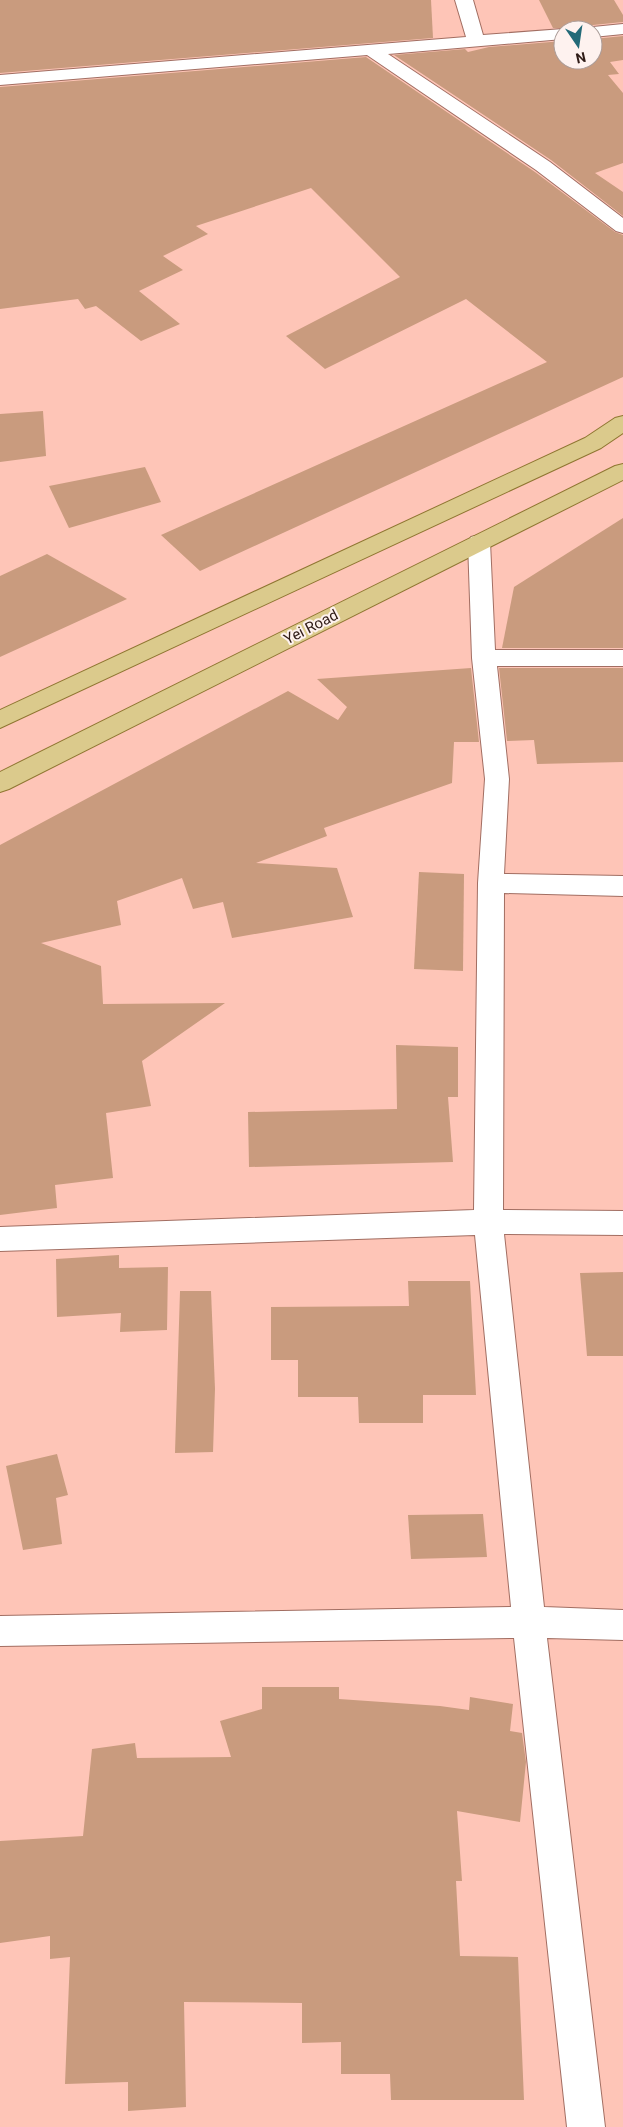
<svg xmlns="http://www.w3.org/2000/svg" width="623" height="2127" font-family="Roboto,sans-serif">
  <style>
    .building { fill: #c99b7e }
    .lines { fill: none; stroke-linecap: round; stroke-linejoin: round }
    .street-casing { stroke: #a26e62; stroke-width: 2 }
    .primary-casing { stroke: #8f7631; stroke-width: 2 }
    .street { fill: #fff; fill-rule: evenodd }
    .primary { fill: #dbca8c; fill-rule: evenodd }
    .labels { text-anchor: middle; stroke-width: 4; stroke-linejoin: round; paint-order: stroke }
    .street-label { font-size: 15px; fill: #2f1b16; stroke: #fef2ef }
  </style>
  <rect width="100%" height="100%" fill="#fec5b7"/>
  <g class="building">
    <polygon points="0,0 431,0 433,38 0,73"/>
    <polygon points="539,0 614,0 623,15 623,22 593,25 584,30 553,28"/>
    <polygon points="623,36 623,60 610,62 619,74 608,75 623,93 623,163 595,173 623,192 623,216 551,160 394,55 465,49 468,52 489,47 563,41 563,60 593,60 593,39"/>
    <polygon points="366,57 535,172 615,232 623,235 623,377 200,571 161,535 547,362 466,299 325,369 286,336 400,277 311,188 196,226 208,234 163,256 183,270 139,291 180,324 141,341 96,306 85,309 78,299 0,309 0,87"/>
    <polygon points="43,411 46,456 0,462 0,414"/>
    <polygon points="145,467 161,502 69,528 49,486"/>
    <polygon points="623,518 623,648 502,648 514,587"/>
    <polygon points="47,554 127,599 0,657 0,576"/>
    <polygon points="471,668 479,742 454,742 452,783 324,828 327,836 256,863 337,868 353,917 232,938 223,902 193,909 182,878 117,901 121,925 41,943 101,966 103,1004 225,1003 142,1061 151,1106 106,1113 113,1178 55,1185 57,1208 0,1215 0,845 288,691 338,720 347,707 317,679"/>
    <polygon points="499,668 623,668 623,762 537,764 534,740 507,741"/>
    <polygon points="419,872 464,874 463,971 414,969"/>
    <polygon points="396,1045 458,1047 458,1097 448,1097 453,1162 249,1167 248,1112 397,1109"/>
    <polygon points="119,1255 119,1268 168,1267 167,1330 120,1332 121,1313 57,1317 56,1259"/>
    <polygon points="623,1272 623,1356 587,1356 580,1273"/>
    <polygon points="408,1281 470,1281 476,1395 423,1395 423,1423 359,1423 358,1397 298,1397 298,1360 271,1360 271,1307 409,1306"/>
    <polygon points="180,1291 211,1291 215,1389 213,1452 175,1453"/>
    <polygon points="57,1454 68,1495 56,1498 62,1544 23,1550 6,1466"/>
    <polygon points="483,1514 487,1557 411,1559 408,1515"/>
    <polygon points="262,1687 339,1687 339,1699 440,1706 469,1710 470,1697 513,1704 510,1731 522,1733 526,1762 520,1822 457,1811 462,1881 456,1881 460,1956 518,1957 524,2100 391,2100 390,2074 341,2074 341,2042 302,2043 302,2003 184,2002 186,2107 128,2111 128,2082 65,2084 70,1957 50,1959 50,1936 0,1943 0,1841 83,1836 92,1749 135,1743 137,1758 231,1757 220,1721 262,1709"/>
  </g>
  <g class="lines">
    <g class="street-casing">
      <g id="street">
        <polygon points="455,0 473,0 483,35 563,29 568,30 563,30 563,39 388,54 550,162 623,218 623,233 616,231 536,170 367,55 0,85 0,75 466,37"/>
        <polygon points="623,24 623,34 593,37 593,30 586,30 593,27"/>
        <polygon points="479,535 487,537 490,542 495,650 623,650 623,666 497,666 509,779 504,874 623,876 623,896 504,893 503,1210 623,1211 623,1235 504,1234 544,1607 623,1610 623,1640 547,1638 605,2127 567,2127 514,1638 0,1646 0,1616 511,1607 475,1235 0,1251 0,1227 474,1210 478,883 485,779 472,658 468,542 471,537"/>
      </g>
    </g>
    <g class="primary-casing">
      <g id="primary">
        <polygon points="623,416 623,433 601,448 0,728 0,710 585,438 615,418"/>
        <polygon points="623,464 623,480 9,789 0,792 0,772 615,466"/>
      </g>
    </g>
    <use href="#street" class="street"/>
    <use href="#primary" class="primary"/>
  </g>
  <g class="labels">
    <g class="street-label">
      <text transform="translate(311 627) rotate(-27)" y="5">Yei Road</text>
    </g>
  </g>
  <g transform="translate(578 45) rotate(167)"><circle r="24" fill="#fef2ef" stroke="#ab9c98"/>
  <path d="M0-4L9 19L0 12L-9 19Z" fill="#236a78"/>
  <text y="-8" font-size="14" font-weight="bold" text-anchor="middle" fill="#2f1b16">N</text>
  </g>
</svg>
